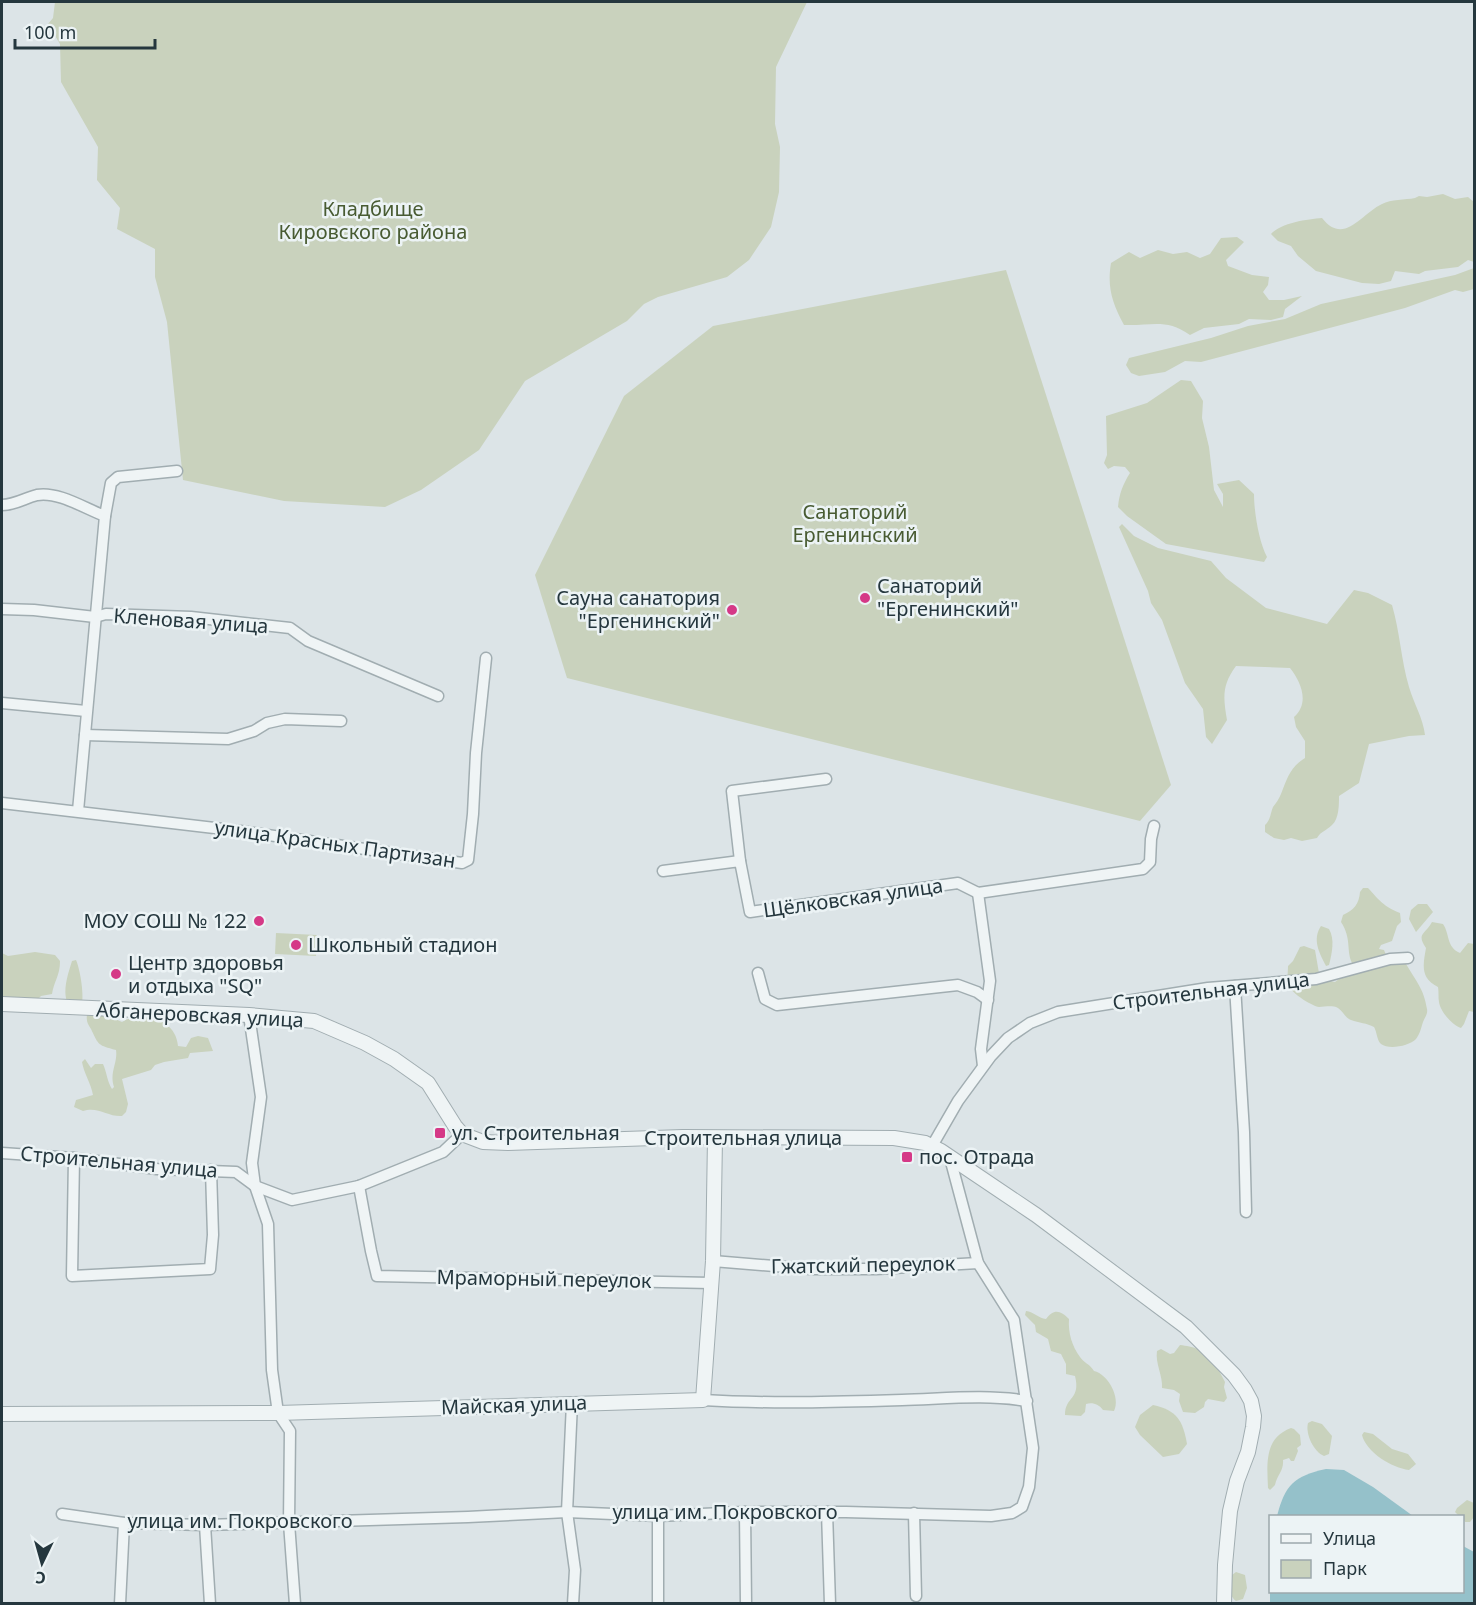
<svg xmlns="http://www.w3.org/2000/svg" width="1476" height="1605" font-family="'Noto Sans',sans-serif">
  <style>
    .green { fill: #c9d2bd }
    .water { fill: #95c1ca }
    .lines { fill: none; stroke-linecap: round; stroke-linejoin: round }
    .minor-casing { stroke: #a1adb1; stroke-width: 13 }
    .tertiary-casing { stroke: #a1adb1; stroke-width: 16 }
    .minor { stroke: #eff4f5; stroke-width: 10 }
    .tertiary { stroke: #eff4f5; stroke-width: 14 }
    .poi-dot { fill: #d53987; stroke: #ecf3f5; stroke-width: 2 }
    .labels { text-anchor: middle; stroke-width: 5; stroke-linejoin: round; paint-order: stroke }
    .park-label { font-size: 20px; fill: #485b32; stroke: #ecf3f5 }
    .poi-label { font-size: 20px; fill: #25373e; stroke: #ecf3f5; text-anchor: start }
    .street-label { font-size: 20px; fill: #25373e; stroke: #ecf3f5 }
  </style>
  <rect width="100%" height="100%" fill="#dce4e7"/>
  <g class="green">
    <polygon points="55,2 807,2 776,67 775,124 780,147 779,192 771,227 749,260 727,277 658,297 644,304 627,321 525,381 479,450 421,490 385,507 284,501 183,480 167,322 155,277 155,249 117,229 120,208 97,180 98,147 61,82 60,44 48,24 53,18"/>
    <path d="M1443,194l12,5 13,-2 6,5v60l-6,-2 -10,7 -33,4 -6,3 -24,-3 -4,10 -12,3 -17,-1 -46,-12 -18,-15 -7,-10 -13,-5 -7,-7c10,-11 37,-15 51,-16 22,28 39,-4 60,-14 9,-5 23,-4 33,-6l4,-2 8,1z"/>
    <path d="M1237,237l7,5 -18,18 2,6 24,9 17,2 -1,8 -5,7 6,8h15l18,-4 -17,13 -2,8 -12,3 -22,-1 -10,5 -35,4 -14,7c-24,-17 -38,-9 -66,-10 -12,-22 -17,-38 -13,-62l18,-11 11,6 18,-8 15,4 14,-2 13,6 10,-4 11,-16z"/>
    <polygon points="1474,268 1474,289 1463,292 1455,290 1405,308 1201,362 1185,361 1165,372 1139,376 1131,373 1126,365 1129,358 1211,338 1248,326 1285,319 1321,304 1455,275"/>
    <polygon points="1006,270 1171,785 1140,821 567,678 535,575 624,396 713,326"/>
    <path d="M1181,380l10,1 12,20 -1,17 7,29 5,43 9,17v-13l-6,-10 22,-4 15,14c0,18 5,48 13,63l-3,5 -98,-18 -39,-28 -9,-9c1,-13 5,-23 12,-34l-5,-6 -11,-1 -6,3 -4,-6 3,-8 -1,-39 41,-13z"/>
    <path d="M1122,524l12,12 24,12 53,13 15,17 40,30 61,16 27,-34 14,3 24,12c8,27 9,55 17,82 5,17 14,31 16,48l-16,1 -40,8 -10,39 -20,13c0,9 0,23 -7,29 -6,6 -11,6 -15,13l-15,3 -11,-3 -7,2 -10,-2 -9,-6v-7c6,-6 5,-11 8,-18 3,-4 6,-8 8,-13 6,-15 9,-27 24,-36v-17l-9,-14 -2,-10c16,-14 7,-35 -4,-49l-54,-2c-14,19 -13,31 -9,54l-15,24 -6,-7 -3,-28 -18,-26 -23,-63 -11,-17 -3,-12 -29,-64z"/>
    <path d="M1363,888h5c12,13 15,18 32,25l1,9 -4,4 -5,15 -11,4 -2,4 5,1 2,5 -34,8c-6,-13 0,-24 -11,-41l2,-7c11,-5 16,-11 17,-23z"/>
    <polygon points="1418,904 1427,904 1433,912 1416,932 1409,919 1411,910"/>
    <path d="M1432,922l11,2c7,10 3,23 17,29l8,-10 6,1v68l-5,-1 -5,13 -3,4c-9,-3 -21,-17 -22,-26 -1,-5 0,-9 -1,-15 -18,-9 -15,-22 -12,-39 -10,-15 -1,-13 6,-26z"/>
    <path d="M1321,926l8,3c6,10 3,24 0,36l-3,1c-7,-13 -14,-27 -5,-40z"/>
    <polygon points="276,933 317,935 316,956 275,954"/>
    <path d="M1304,946l11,4 5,29 15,3 12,-9 26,-7 29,-4 4,2c10,17 18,25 21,45 1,5 -2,8 -4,13 -2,6 -3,12 -7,17 -7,7 -27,11 -35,5 -4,-3 -4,-12 -7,-17 -7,-4 -15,-4 -23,-7 -6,-2 -8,-9 -13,-12 -6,-3 -13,-1 -19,-1 -7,-1 -24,-12 -28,-18 -5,-6 -3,-16 -3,-23l5,-5 7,-14z"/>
    <path d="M35,952l20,3 5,6c0,15 -6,20 -8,33l-11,2 -6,6 -33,-1v-48l6,3z"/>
    <path d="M76,960c4,9 8,33 6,44h-14c-6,-13 0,-30 4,-43z"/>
    <path d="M98,1014l8,1 16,7c20,-13 54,-3 56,24l8,1 5,-9 7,-2 10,2 5,13 -23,2 -2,5 -24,4 -9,3 -4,5 -29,9 6,25 -2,8 -4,4c-14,1 -24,-10 -39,-5l-9,-4 2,-7 17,-5c-2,-12 -9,-21 -11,-33l3,-3 6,9 4,-4h8c4,9 4,17 9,25l2,-2c-5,-15 4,-24 2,-37 -18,-5 -17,-4 -25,-21 -3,-5 -5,-7 -4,-14z"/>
    <path d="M1026,1311c8,1 12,7 20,8 8,-11 15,-8 23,0 -1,14 3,27 11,38 4,6 10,7 14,14 14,3 27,27 20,40l-11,-1c-4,-6 -11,-8 -17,-6l-1,8 -4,4 -16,-1c0,-19 16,-15 10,-39l-9,-2v-10l-5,-10 -10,-3 -3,-12 -12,-7 -1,-7 -10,-10z"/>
    <path d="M1180,1345c13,2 24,3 29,16l7,4 9,17 -1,5 3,11 -3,4 -16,-3 -3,3 -1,5 -9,6 -12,-1 -4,-11 1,-7 -6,-4 -12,-2c1,-12 -7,-25 -5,-37l4,-2 9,5 4,-1z"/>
    <path d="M1153,1405c24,5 30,16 34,39l-8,10 -16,3 -23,-22 -5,-8 5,-12z"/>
    <path d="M1312,1421l10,3 10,12 -3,18 -5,2c-10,-4 -19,-22 -16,-33z"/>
    <path d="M1291,1428l3,1 6,6 1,10 -4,3 1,3 -4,10h-3l-2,-3 -6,2c1,11 -6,15 -8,25l-5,5 -2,-2c-1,-24 -4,-50 23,-60z"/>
    <path d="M1364,1432l9,2 19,15 16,5 8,10 -7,6c-17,-2 -43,-18 -47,-35z"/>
    <polygon points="1467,1500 1474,1503 1474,1517 1470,1522 1465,1522 1462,1516 1459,1516 1455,1512 1457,1508"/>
    <path d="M1236,1572l9,3 2,13 -4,11 -7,2c-9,-7 -5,-16 -4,-26z"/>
  </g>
  <g class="water">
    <path d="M1326,1469l18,1 29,17 40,29h-136c8,-31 17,-40 49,-47z"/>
    <polygon points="1463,1546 1474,1552 1474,1603 1270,1603 1270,1562 1270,1592 1462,1592"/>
  </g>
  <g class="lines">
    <g class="minor-casing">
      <g id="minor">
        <path d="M2,505c13,0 23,-7 35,-10 21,-4 49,14 68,21"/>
        <polyline points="2,609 34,610 95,617 106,614 191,617 290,628 308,641 438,696"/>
        <polyline points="2,703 86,711"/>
        <polyline points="85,735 228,739 254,731 267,723 285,719 341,721"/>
        <polyline points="2,803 240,831 462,863 468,860 473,814 476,753 486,658"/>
        <polyline points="78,811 105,516 111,483 118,477 177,471"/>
        <polyline points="740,861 732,791 826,779"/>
        <polyline points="663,871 740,861 750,912 958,883 978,893 1143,869 1150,862 1151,839 1154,826"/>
        <polyline points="978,893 990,981 981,1049 983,1066"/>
        <polyline points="758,973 765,999 777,1005 958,985 977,992 988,1000"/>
        <polyline points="1235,986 1244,1132 1246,1212"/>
        <polyline points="249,1015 261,1097 252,1163 255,1186 268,1224 272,1370 278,1413 290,1431 289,1523 295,1604"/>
        <polyline points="932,1146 958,1101 991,1056 1008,1038 1030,1023 1058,1012 1208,988 1316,979 1390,959 1408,958"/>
        <polyline points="2,1153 74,1158 157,1169 236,1172 255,1186 292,1200 359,1186 443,1152 462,1134"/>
        <polyline points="74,1158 72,1276 210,1269 213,1235 211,1170"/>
        <polyline points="359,1186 371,1251 377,1276 711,1283"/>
        <polyline points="713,1261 811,1269 876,1269 978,1263"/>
        <path d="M703,1400c67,4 133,2 199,0 41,-1 84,-6 125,1"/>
        <polyline points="572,1403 567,1512 575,1570 573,1604"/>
        <polyline points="745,1512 746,1604"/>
        <polyline points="827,1512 830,1604"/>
        <polyline points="914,1513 916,1596"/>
        <polyline points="62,1514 124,1523 205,1525 468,1517 567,1512 658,1516 745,1512 846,1512 991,1516 1012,1513 1022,1507 1029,1487 1033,1448 1014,1320 978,1263 950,1158"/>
        <polyline points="205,1525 210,1604"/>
        <polyline points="120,1604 124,1523"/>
        <polyline points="658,1604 658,1516"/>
      </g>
    </g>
    <g class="tertiary-casing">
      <g id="tertiary">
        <polyline points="2,1004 249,1015 314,1021 365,1043 394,1059 428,1083 455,1126 462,1134 483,1142 508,1143 683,1137 894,1138 925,1143 941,1151 1036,1215 1186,1327 1234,1375 1245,1390 1251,1401 1254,1416 1253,1427 1248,1452 1237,1481 1230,1511 1225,1565 1224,1604"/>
        <polyline points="2,1414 278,1413 703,1400 713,1261 715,1138"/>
      </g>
    </g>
    <use href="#minor" class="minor"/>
    <use href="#tertiary" class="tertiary"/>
  </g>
  <g class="poi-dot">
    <circle cx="865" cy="598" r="6"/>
    <circle cx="732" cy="610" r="6"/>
    <circle cx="259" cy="921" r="6"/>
    <circle cx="296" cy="945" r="6"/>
    <circle cx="116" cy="974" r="6"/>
    <rect x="434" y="1127" width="12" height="12" rx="3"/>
    <rect x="901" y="1151" width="12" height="12" rx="3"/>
  </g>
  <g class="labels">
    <g class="park-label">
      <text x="373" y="216">Кладбище<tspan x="373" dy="23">Кировского района</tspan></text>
      <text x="855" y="519">Санаторий<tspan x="855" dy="23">Ергенинский</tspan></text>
    </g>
    <g class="poi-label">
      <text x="877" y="593">Санаторий<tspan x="877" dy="23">"Ергенинский"</tspan></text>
      <text x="720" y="605" text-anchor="end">Сауна санатория<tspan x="720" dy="23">"Ергенинский"</tspan></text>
      <text x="247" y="928" text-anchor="end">МОУ СОШ № 122</text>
      <text x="308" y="952">Школьный стадион</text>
      <text x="128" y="970">Центр здоровья<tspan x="128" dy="23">и отдыха "SQ"</tspan></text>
      <text x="452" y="1140">ул. Строительная</text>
      <text x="919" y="1164">пос. Отрада</text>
    </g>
    <g class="street-label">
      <text transform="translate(191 621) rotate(4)" y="7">Кленовая улица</text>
      <text transform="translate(335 844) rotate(8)" y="7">улица Красных Партизан</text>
      <text transform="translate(853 898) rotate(-8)" y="7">Щёлковская улица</text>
      <text transform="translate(1211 991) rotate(-7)" y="7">Строительная улица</text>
      <text transform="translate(200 1015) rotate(3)" y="7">Абганеровская улица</text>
      <text x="743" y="1145">Строительная улица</text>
      <text transform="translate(119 1162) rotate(5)" y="7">Строительная улица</text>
      <text transform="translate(863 1265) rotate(-1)" y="7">Гжатский переулок</text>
      <text transform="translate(544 1279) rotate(1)" y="7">Мраморный переулок</text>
      <text transform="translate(514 1405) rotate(-2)" y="7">Майская улица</text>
      <text x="725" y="1519">улица им. Покровского</text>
      <text x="240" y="1528">улица им. Покровского</text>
    </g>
  </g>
  <rect width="1476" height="1605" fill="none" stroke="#25373e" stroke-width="6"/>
  <rect x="1269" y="1515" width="195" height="78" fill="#ecf3f5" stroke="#9ca8ac" stroke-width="1.5"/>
  <rect x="1281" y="1534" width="30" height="9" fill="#eff4f5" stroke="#9ca8ac" stroke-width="1.5"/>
  <text x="1323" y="1545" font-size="18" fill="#25373e">Улица</text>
  <rect x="1281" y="1560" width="30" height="18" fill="#c9d2bd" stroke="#9ca8ac" stroke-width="1.5"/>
  <text x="1323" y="1575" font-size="18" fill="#25373e">Парк</text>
  <g transform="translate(42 1563) rotate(185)" stroke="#ecf3f5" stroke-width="4.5" paint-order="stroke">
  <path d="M0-4.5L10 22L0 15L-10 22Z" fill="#25373e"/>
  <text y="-9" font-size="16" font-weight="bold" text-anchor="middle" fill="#25373e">С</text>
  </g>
  <path d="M15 39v9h140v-9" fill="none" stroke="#25373e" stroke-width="3"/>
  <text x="24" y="39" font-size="18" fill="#25373e" stroke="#ecf3f5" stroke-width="4.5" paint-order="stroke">100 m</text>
</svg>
